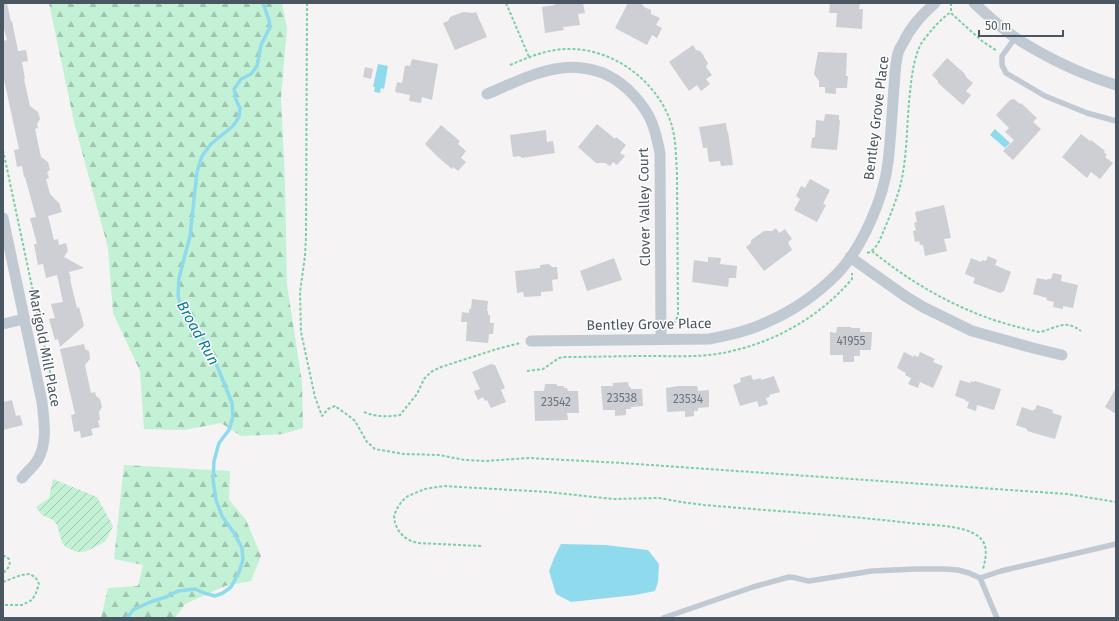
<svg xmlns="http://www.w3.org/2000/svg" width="1119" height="621" font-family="'Fira Sans',sans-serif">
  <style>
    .forest { fill: url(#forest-firs) }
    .garden { fill: url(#garden-furrows) }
    .water { fill: #90daee }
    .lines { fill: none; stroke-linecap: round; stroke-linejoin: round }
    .stream { stroke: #90daee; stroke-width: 3.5 }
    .building { fill: #cdcfd5 }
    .path { stroke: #7ad0a6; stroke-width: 2; stroke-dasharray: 3 2; stroke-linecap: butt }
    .lane { stroke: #c1cad2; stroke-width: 5.5 }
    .street { stroke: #c1cad2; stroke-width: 11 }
    .labels { text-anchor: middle; stroke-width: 3; stroke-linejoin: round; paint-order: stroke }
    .number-label { font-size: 12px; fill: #6b747e }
    .street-label { font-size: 14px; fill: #4a5661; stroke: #fff }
    .water-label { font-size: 15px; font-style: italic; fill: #0c7c9b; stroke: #fff }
  </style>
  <defs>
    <pattern id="forest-firs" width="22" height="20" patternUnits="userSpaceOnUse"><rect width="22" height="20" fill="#c3f1d5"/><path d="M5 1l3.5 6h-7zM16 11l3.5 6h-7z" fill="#a0c6b0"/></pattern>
    <pattern id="garden-furrows" width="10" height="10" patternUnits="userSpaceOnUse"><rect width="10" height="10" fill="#c3f1d5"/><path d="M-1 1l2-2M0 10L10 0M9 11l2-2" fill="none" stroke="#a0c6b0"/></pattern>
  </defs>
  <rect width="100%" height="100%" fill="#f5f3f3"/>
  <g class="forest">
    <polygon points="49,3 282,3 287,28 281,98 285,182 287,285 302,382 303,428 283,434 241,436 221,423 184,430 144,429 140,371 113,313 108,248 74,122"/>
    <polygon points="124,465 230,471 229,500 246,520 261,556 251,581 225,586 185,604 175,618 101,618 108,588 138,586 143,565 114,559"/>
  </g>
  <polygon class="garden" points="53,479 97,497 113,526 106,541 87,551 80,552 74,551 66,547 62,543 57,525 53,520 42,515 36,507 49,498"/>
  <g class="water">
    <polygon points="378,64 388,66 384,89 381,88 380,93 374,92 375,87 373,87"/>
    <polygon points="995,129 1010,143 1005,148 990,135"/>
    <polygon points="561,544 605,545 648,550 659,564 658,582 655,591 635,595 571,602 556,594 549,571 554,558"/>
  </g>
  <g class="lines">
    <polyline class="stream" points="127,618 133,610 150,602 166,597 178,591 195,589 204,593 215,596 223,593 231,587 239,572 243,560 242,548 234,533 222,516 216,500 213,480 214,461 219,443 229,430 233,417 232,403 209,346 188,320 182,310 178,296 179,278 190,236 197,172 202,156 211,144 233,126 239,117 240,108 236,100 234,89 241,79 251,74 257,66 261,45 270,27 269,20 263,3"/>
  </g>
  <g class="building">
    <polygon points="3,3 7,3 11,22 12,21 18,51 26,50 28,61 22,62 25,79 24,79 30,106 38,112 40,119 37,124 38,128 35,129 41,157 48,162 50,170 47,172 49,178 46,179 50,194 59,203 62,212 48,216 54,240 58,239 59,245 66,243 68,251 64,257 84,268 69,272 71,279 70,279 77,308 79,307 84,326 60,347 58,339 55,340 49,319 55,318 51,304 63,302 57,275 46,278 43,264 38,265 34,244 37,244 30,218 36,217 25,177 24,177 22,166 17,167 14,150 19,149 3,75 3,41 7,40 3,25"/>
    <polygon points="554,3 583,3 585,13 578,14 580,25 563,27 564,30 545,33 542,7 555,5"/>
    <polygon points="628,3 639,3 643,5 644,7 651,10 651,14 660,18 656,25 662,28 657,38 652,35 647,45 615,28"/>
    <polygon points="830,3 860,3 859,9 863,9 862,29 836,27 837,13 829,13"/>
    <polygon points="463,12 473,13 476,12 487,37 455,50 443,23 448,21 450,17"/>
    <polygon points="693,45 696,50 700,51 704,56 704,57 708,63 706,67 712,75 706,79 710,84 701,91 697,85 689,91 669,62"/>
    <polygon points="818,52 847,53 846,76 848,76 847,88 836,88 836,94 825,93 825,87 819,87 819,81 814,74"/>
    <polygon points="947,58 964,73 966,76 966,77 973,83 966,91 971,95 963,105 938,83 938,81 932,75"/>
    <polygon points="412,59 438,64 432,100 422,97 421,103 409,101 410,95 395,92 397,82 402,83 405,66 407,66 407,65 410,66"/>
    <polygon points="365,67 373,69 371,79 363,77"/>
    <polygon points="1014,99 1020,104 1021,103 1037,118 1033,122 1041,129 1013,160 1003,151 1014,140 1005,132 1009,128 996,115 1010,100"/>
    <polygon points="825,114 839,115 839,120 840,121 837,150 811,148 812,138 815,137 816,120 824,121"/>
    <polygon points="726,123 727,131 728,132 733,165 721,166 720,161 709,162 707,148 703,148 699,127"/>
    <polygon points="597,124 615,139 616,137 626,145 620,153 625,156 617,165 613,162 610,166 605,163 596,163 578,147"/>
    <polygon points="441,125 460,141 458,144 466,151 461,158 466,162 458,171 453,167 452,169 438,157 425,144"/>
    <polygon points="546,130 547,142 553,141 555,153 522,158 520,156 513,157 510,135"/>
    <polygon points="1081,134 1090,141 1091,140 1105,151 1104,152 1107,155 1105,157 1113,163 1100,179 1091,172 1087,178 1062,157"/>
    <polygon points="810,179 830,190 823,204 826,205 817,222 794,210 800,199 796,196 801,186 805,188"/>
    <polygon points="944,205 951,238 944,239 947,251 925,256 923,245 920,245 919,241 915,242 913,231 916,230 914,223 917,222 915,212"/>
    <polygon points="776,228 779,233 785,229 792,239 788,242 792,250 764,271 746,247 751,243 751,240 764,231 772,231"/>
    <polygon points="988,256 997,260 995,265 1011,272 1004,291 1000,293 973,283 975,278 965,274 971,258 981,262 982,260 986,261"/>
    <polygon points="708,257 721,258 720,264 737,266 736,278 729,278 728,287 692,282 694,260 708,262"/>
    <polygon points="614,258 622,280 587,291 580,271"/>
    <polygon points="549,264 552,267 557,267 558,279 552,280 553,291 541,292 541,296 524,297 523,292 517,293 515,271 540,268 540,265"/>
    <polygon points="1053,273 1062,275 1061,281 1078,285 1073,308 1063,306 1063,309 1053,307 1054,302 1046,300 1047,298 1033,294 1037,278 1047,280 1047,279 1051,279"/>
    <polygon points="472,299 488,301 487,311 488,311 488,315 490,315 490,323 494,323 493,334 489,334 488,343 466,341 467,322 461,322 462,312 469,313 469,309 471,309"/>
    <polygon points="837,327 851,327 851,328 860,328 860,332 872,332 871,350 860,350 860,356 854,356 854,362 843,362 843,355 830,355 830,332 836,333"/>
    <polygon points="84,344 85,349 89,351 90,359 85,365 91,393 95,392 96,396 100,399 102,407 99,412 100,420 98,421 100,427 91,429 93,435 81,438 80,431 74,432 71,415 75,414 60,349"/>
    <polygon points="904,352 914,357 914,355 918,357 920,352 935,359 933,362 943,366 933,388 920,382 918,388 908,384 911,378 905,375 906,373 897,368"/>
    <polygon points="491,364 495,365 505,388 501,390 506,402 491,408 487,400 485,401 483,397 478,400 474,391 480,389 472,372"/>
    <polygon points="751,375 753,380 761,378 761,380 774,376 780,392 769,395 770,397 766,398 768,404 759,407 757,401 740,406 733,385 741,382 740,378"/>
    <polygon points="960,380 970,383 971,381 974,382 975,381 1001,389 994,410 977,405 976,411 967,408 969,402 965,401 966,400 955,396"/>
    <polygon points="628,382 629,387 631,387 631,389 642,389 643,406 631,407 631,409 626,409 626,415 615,416 615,410 603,410 601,386 613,386 613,383"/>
    <polygon points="545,384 557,384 557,386 564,386 564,388 567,388 568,391 578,391 579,413 567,413 568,420 535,421 534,391 544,391"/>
    <polygon points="678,386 697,386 698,391 709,390 709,407 698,408 698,411 694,411 694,416 685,417 685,411 667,412 666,388"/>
    <polygon points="1116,388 1116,414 1105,407"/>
    <polygon points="12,400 16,416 20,415 23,425 3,430 3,402"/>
    <polygon points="1037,405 1053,410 1052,413 1062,416 1055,439 1027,431 1027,429 1016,425 1022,407 1033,411 1033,409 1035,410"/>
  </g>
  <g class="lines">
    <g class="path">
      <polyline points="307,3 306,237 305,256 300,292 301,332 315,397 322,416 328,409 335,406 349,416 355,421 367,442 375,449 404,454 439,455 465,460 485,461 529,458 622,463 1067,494 1116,502"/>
      <polyline points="506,3 529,57"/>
      <polyline points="951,3 951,12 952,14 982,41 997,51"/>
      <path d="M510,65c19,-8 38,-16 58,-16 45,-1 89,32 103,74 5,15 5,35 6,51l1,141 -2,5 -3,4"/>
      <polyline points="3,150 56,400 52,400"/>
      <path d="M872,251c38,31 81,56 128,71 13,4 26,7 39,10 17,-3 25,-14 42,-1"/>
      <path d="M867,253c10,-3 13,-14 17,-23 8,-19 16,-38 19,-58 4,-23 4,-47 6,-70 2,-18 3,-37 10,-54 3,-8 11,-15 16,-22 5,-5 10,-10 16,-14"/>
      <path d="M527,371l16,-2 16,-11 6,-1c29,0 57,-1 85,-1 27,0 55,2 82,-5 47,-11 88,-35 120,-72v-6"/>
      <path d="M364,412c11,5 24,5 36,3l17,-21 7,-15 7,-7 10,-5 56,-18 23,-6"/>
      <path d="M481,546l-63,-3 -7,-2 -7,-4 -6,-7 -3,-7 -1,-8 4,-8 4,-6 6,-5 17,-7 18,-3 105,6 65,7 46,-1 22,4 23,3c69,6 137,10 206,18 18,2 47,2 63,10 16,8 14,21 10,36"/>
      <path d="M3,557l2,-1 4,3c2,6 -1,10 -6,14"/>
      <polyline points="3,582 21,575 30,574 36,578 39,584 36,593 32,600 22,605 3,605"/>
    </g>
    <g class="lane">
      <polyline points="1015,38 1002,56 1002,65 1006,73 1045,96 1087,113 1116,121"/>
      <polyline points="980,578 997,618"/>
      <path d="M663,618l90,-31 36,-10c7,0 13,3 20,4l63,-10 44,-2h29l13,1 11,3 11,5 21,-7 115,-27"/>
    </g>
    <g class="street">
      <path d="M974,3c13,12 27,25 42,35 31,20 65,36 100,47"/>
      <path d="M487,94c24,-10 49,-23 75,-26 13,-2 34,1 45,7 18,8 38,30 45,48 4,10 6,20 8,30l1,186"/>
      <path d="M3,218l39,184c2,18 6,42 -5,59 -4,6 -10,11 -15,17"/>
      <polyline points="850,257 905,296 923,307 972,331 1033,348 1062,355"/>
      <polyline points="3,324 24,319"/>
      <path d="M531,341l178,-2c20,-4 40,-8 58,-17 26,-11 50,-28 70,-48 25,-26 47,-76 51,-112 3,-25 4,-50 6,-75 1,-11 1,-23 4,-34 1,-3 3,-7 5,-10 8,-17 19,-28 32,-40"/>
    </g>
  </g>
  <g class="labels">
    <g class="number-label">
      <text x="851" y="345">41955</text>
      <text x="622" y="402">23538</text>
      <text x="688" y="403">23534</text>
      <text x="556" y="406">23542</text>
    </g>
    <g class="street-label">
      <text transform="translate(876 118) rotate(-83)" y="5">Bentley Grove Place</text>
      <text transform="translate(644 207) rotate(-91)" y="5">Clover Valley Court</text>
      <text transform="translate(649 324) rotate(-1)" y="5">Bentley Grove Place</text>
      <text transform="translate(45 348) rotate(79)" y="5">Marigold Mill Place</text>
    </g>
    <g class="water-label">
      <text transform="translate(198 333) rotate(61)" y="5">Broad Run</text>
    </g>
  </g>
  <rect width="1119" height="621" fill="none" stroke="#4a5661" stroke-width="8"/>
  <path d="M979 30v6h84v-6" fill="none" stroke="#4a5661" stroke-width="2"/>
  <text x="985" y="30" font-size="12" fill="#4a5661" stroke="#ffffff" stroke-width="3" paint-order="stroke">50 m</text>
</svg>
